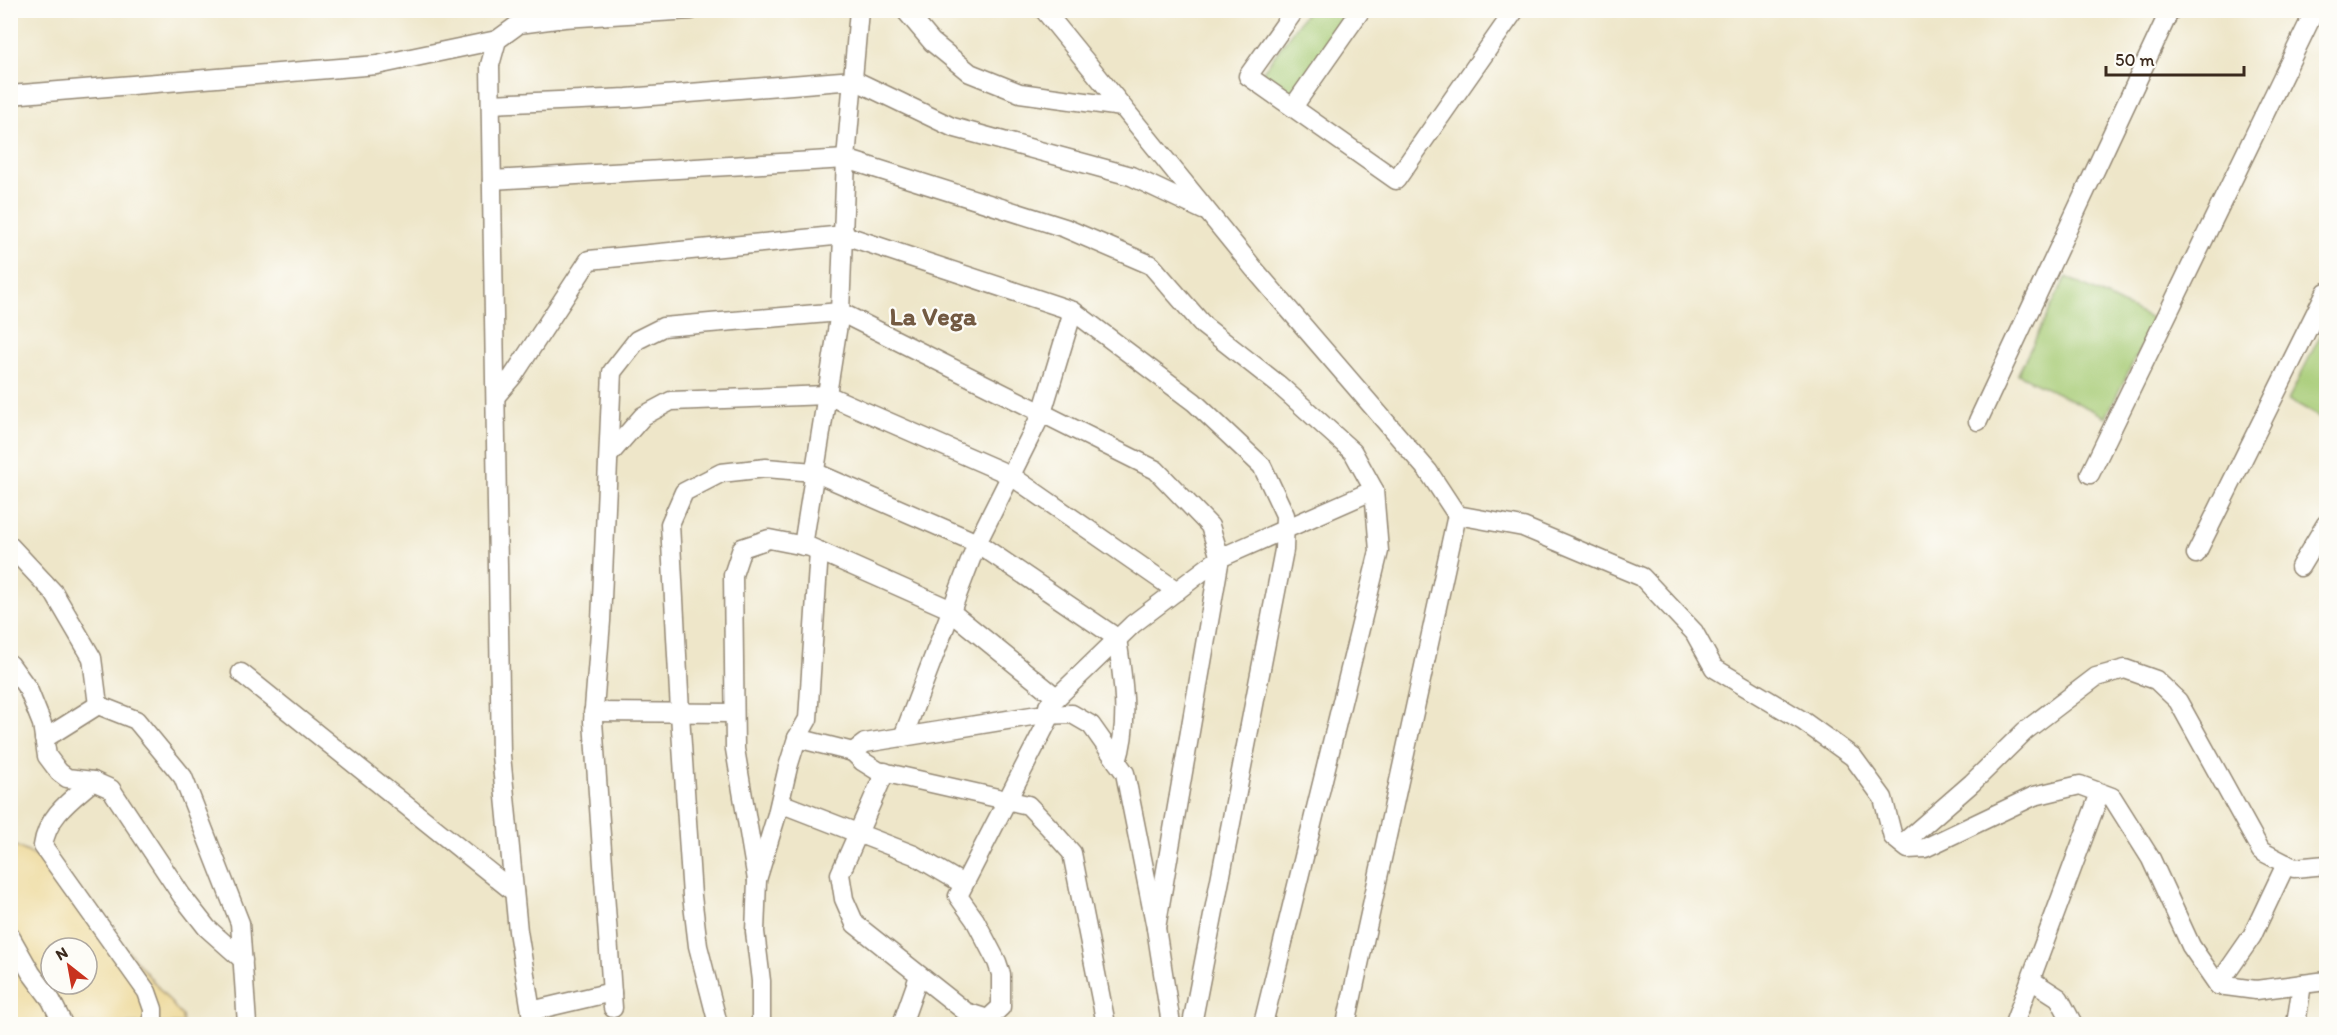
<svg xmlns="http://www.w3.org/2000/svg" width="2337" height="1035" font-family="Itim,sans-serif">
  <style>
    .green { fill: #a6cb74; stroke: #707a49; stroke-width: 1.5 }
    .sand { fill: #eeda9e; stroke: #94825e; stroke-width: 1.5; fill-rule: evenodd }
    .lines { fill: none; stroke-linecap: round; stroke-linejoin: round }
    .street-casing { stroke: #948874; stroke-width: 21 }
    .street { stroke: #fff; stroke-width: 18 }
    .labels { text-anchor: middle; stroke-width: 4.5; stroke-linejoin: round; paint-order: stroke }
    .quarter-label { font-size: 26px; font-weight: bold; fill: #735a42; stroke: #fdfcf7 }
  </style>
  <rect width="100%" height="100%" fill="#fdfcf7"/>
  <filter id="ink" filterUnits="userSpaceOnUse"><feTurbulence type="fractalNoise" baseFrequency=".0167" numOctaves="2"/><feDisplacementMap in="SourceGraphic" scale="12" xChannelSelector="R" yChannelSelector="G"/><feConvolveMatrix kernelMatrix="1 2 1 2 8 2 1 2 1" color-interpolation-filters="sRGB"/></filter>
  <filter id="wash" filterUnits="userSpaceOnUse"><feTurbulence type="fractalNoise" baseFrequency=".008" numOctaves="4" result="noise"/><feDisplacementMap in="SourceGraphic" scale="24" xChannelSelector="R" yChannelSelector="G"/><feGaussianBlur stdDeviation="1.35" result="paint"/><feColorMatrix in="noise" values="0 0 0 0 0 0 0 0 0 0 0 0 0 0 0 0 0 1.4 0 .05"/><feComposite in="paint" operator="in"/></filter>
  <g filter="url(#wash)">
    <rect width="100%" height="100%" fill="#eee6c9"/>
    <g class="green">
      <polygon points="1307,11 1353,11 1291,98 1262,73"/>
      <polygon points="2066,277 2154,320 2106,417 2018,374"/>
      <polygon points="2326,324 2326,421 2288,400"/>
    </g>
    <path class="sand" d="M10,843l49,25 123,148 1,8h-172zM51,948h36v36h-36z"/>
  </g>
  <g filter="url(#ink)">
    <g class="lines">
      <g class="street-casing">
        <g id="street">
          <polyline points="905,10 932,42 970,73 1020,93 1122,107"/>
          <polyline points="1044,10 1255,270 1428,471 1457,515 1346,1024"/>
          <polyline points="1295,10 1248,76 1396,180 1515,10"/>
          <polyline points="10,95 377,65 497,40"/>
          <polyline points="491,104 627,98 854,80 952,127 1131,176 1203,210"/>
          <polyline points="1293,107 1361,10"/>
          <polyline points="492,180 846,159 1065,228 1151,265 1204,326 1279,385 1353,452 1374,490 1379,551 1263,1024"/>
          <polyline points="496,396 513,376 589,260 844,235 1073,311 1194,402 1262,466 1285,515 1284,550 1192,1024"/>
          <polyline points="1978,421 2170,10"/>
          <polyline points="609,455 643,416 671,401 827,395 1010,475 1177,591"/>
          <polyline points="2090,474 2315,10"/>
          <polyline points="1457,515 1523,527 1642,577 1694,632 1714,668 1803,721 1853,757 1883,798 1893,837 1908,849 1925,848 2034,796 2080,785 2112,797 2151,859 2191,946 2218,985 2256,990 2326,981"/>
          <polyline points="10,546 54,593 92,658 98,705 136,720 183,777 240,923 247,1024"/>
          <polyline points="803,546 840,312 846,159 859,10"/>
          <polyline points="2196,554 2326,292"/>
          <polyline points="2300,567 2326,524"/>
          <polyline points="10,664 28,689 42,724 47,756 59,772 67,778 93,781 111,789 182,896 207,928 243,960"/>
          <polyline points="241,673 514,892"/>
          <polyline points="1048,706 1133,624 1220,558 1374,490"/>
          <polyline points="593,712 734,713"/>
          <polyline points="903,737 977,543 1042,413 1073,311"/>
          <polyline points="797,738 853,752"/>
          <polyline points="44,739 98,705"/>
          <polyline points="885,772 840,874 844,899 855,924 966,1012 988,1019 1001,1007 1001,974 997,962 975,920 958,896 1051,715"/>
          <path d="M93,781c-22,19 -46,35 -50,65l104,146 6,17v15"/>
          <polyline points="780,803 914,855 963,884"/>
          <polyline points="1902,844 1972,783 2025,731 2096,677 2125,669 2156,680 2178,701 2261,851 2294,868 2326,865"/>
          <polyline points="757,880 735,749 733,575 742,548 769,539 810,547 945,607 1056,697"/>
          <polyline points="10,936 31,973 51,1000 63,1024"/>
          <polyline points="2031,980 2059,998 2073,1024"/>
          <polyline points="2218,985 2252,936 2286,864"/>
          <polyline points="613,1008 593,721 601,621 612,372 637,340 663,327 840,312 1156,470 1210,526 1220,558 1156,928"/>
          <polyline points="531,1011 612,992"/>
          <polyline points="533,1024 518,931 501,755 490,65 497,40 519,24 564,18 691,10"/>
          <path d="M718,1024l-20,-78 -6,-50 -11,-166 -11,-206 14,-32 37,-19 45,-5 48,4 163,71 140,95c6,42 13,83 0,124"/>
          <polyline points="761,1024 761,981 755,932 757,880 777,814 788,767 797,738 808,719 819,551"/>
          <polyline points="902,1024 919,976"/>
          <polyline points="1106,1024 1072,853 1049,827 1028,805 878,771 862,761 853,752 865,743 1038,715 1072,714 1091,725 1125,773 1156,928 1171,1024"/>
          <polyline points="2014,1024 2100,793"/>
          <polyline points="2296,1024 2302,984"/>
        </g>
      </g>
      <use href="#street" class="street"/>
    </g>
  </g>
  <g class="labels">
    <g class="quarter-label">
      <text x="933" y="325">La Vega</text>
    </g>
  </g>
  <rect width="2337" height="1035" fill="none" stroke="#fdfcf7" stroke-width="36"/>
  <g transform="translate(69 966) rotate(329)"><circle r="28" fill="#fdfcf7" stroke="#afa8a0" stroke-width="1.5"/>
  <path d="M0-4.5L10 22L0 15L-10 22Z" fill="#c8321e"/>
  <text y="-9" font-size="16" font-weight="bold" text-anchor="middle" fill="#3b2a1e">N</text>
  </g>
  <path d="M2106 66v9h138v-9" fill="none" stroke="#3b2a1e" stroke-width="3"/>
  <text x="2115" y="66" font-size="18" fill="#3b2a1e" stroke="#fdfcf7" stroke-width="4.5" paint-order="stroke">50 m</text>
</svg>
